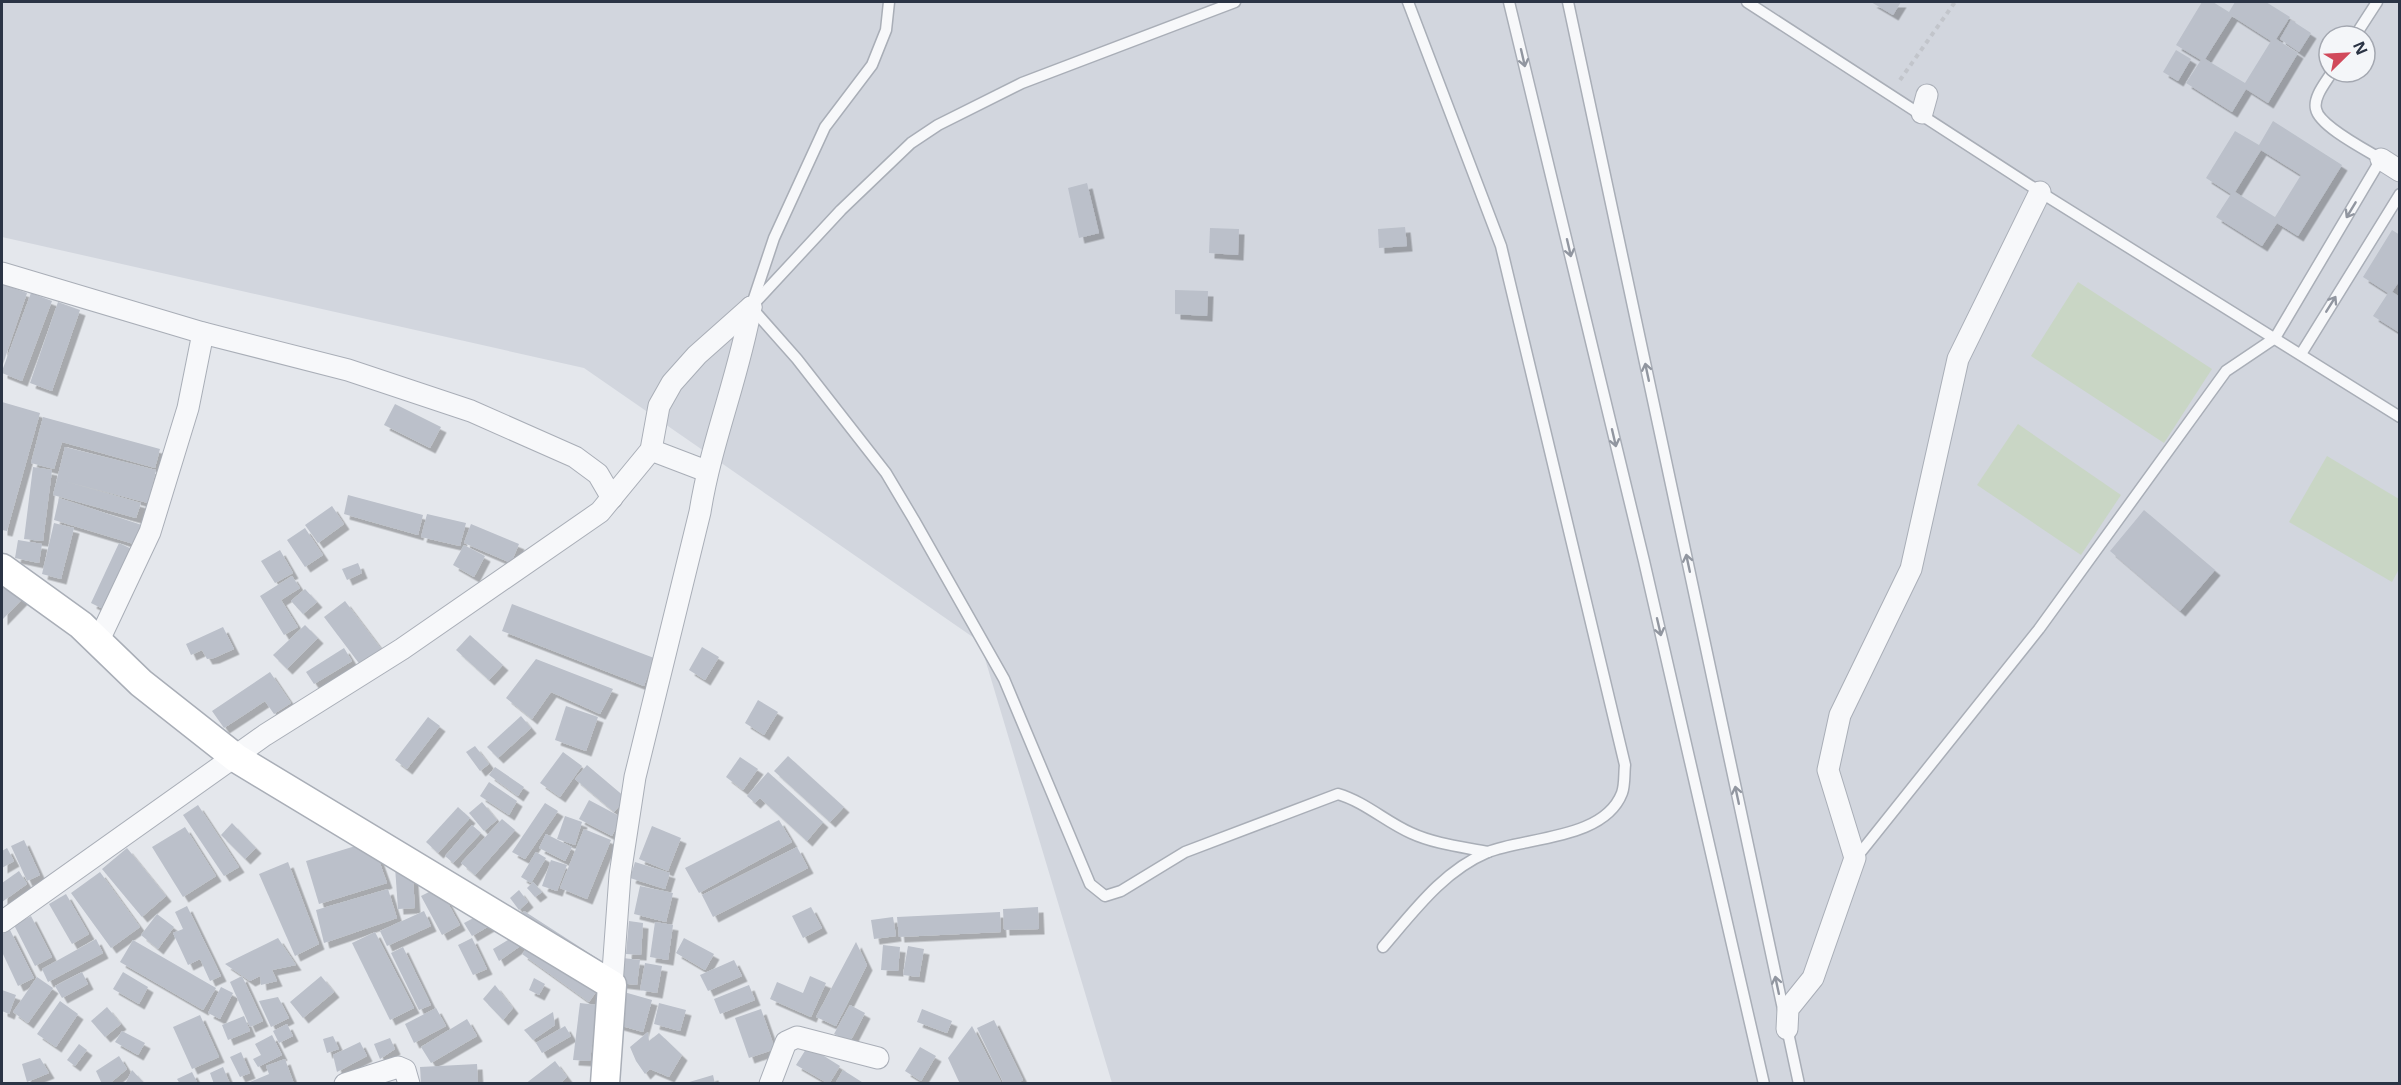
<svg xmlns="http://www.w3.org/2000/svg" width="2401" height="1085" font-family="'Open Sans',sans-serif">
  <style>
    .built { fill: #d2d6de; fill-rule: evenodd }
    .garden { fill: #c9d6c5 }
    .building { fill: #bbc0ca; fill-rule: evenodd; filter: url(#shadow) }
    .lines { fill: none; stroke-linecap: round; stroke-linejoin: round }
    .lane-casing { stroke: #a9aeb7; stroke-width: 13 }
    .street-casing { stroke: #a9aeb7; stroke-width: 23 }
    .secondary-casing { stroke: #a9aeb7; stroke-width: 31 }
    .path { stroke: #c2c5cb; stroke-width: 4; stroke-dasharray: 4.5 4.5; stroke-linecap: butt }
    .lane { stroke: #f7f8fa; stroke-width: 10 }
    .street { stroke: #f7f8fa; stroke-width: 21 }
    .secondary { stroke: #fff; stroke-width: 28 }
    .oneway { stroke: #9196a0 }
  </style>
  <defs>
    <filter id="shadow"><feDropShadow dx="5.5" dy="5.5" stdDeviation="0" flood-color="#0004"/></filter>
  </defs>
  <rect width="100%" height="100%" fill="#e4e7ec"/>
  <path class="built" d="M2,2h2397v1081h-1287l-132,-441 -396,-274 -582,-131zM2329,36h36v36h-36z"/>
  <g class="garden">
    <polygon points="2078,282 2212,369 2164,443 2031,356"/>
    <polygon points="2018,424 2121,495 2081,555 1977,485"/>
    <polygon points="2327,456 2399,499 2399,569 2392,582 2289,522"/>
  </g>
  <g class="building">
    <polygon points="1871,2 1901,2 1893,15"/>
    <path d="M2202,2h11l16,10 6,-10h31l24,15 -14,22 22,14 -30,50 -22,-14 -14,23 -46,-29 15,-23 -25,-15zM2232,16l39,25 -26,42 -40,-24z"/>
    <polygon points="2291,20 2311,33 2299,52 2280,39"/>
    <polygon points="2176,50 2191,59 2178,81 2163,72"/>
    <path d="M2273,121l47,30 -4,6 4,-6 22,14 -44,71 -21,-13 -15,23 -46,-29 15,-23 -25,-16 29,-47 24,14zM2261,150l40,25 -26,42 -40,-25z"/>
    <polygon points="1087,183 1099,233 1079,238 1068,188"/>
    <polygon points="1405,227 1407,246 1379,248 1378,229"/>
    <polygon points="1210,228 1239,229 1238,255 1209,253"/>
    <polygon points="2392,230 2400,235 2400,280 2392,292 2400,297 2400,333 2373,316 2388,293 2363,277"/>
    <polygon points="2,284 27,293 2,367"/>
    <polygon points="1175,290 1208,291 1207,316 1175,314"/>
    <polygon points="31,293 52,301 22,381 2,373 2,371"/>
    <polygon points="58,302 80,310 52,391 30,383"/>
    <polygon points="2,402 40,413 7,531 2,530"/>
    <polygon points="395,404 441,427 430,448 384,425"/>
    <polygon points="43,417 160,449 155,468 62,442 54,469 31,463"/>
    <polygon points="65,447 156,470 148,503 64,481 141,503 136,518 53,495"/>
    <polygon points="33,467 52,470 43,541 24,539"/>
    <polygon points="348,495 423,515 418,535 344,514"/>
    <polygon points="59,498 145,526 137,545 54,520"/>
    <polygon points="332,506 344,524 318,543 305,525"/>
    <polygon points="2144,510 2215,570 2180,611 2110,551"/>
    <polygon points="427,514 466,523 460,546 421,537"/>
    <polygon points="54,523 74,528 61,579 42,574"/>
    <polygon points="471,524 519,544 511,563 464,543"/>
    <polygon points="305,528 323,555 305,567 287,540"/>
    <polygon points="18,540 42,544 39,563 15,558"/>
    <polygon points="119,543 136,551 107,611 91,603"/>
    <polygon points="464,545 485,556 474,577 453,565"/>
    <polygon points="280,550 293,573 275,583 261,561"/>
    <polygon points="358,563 362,573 347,580 342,569"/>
    <polygon points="2,570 30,591 2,620"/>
    <polygon points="292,576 300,588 281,600 298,627 284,635 260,596"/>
    <polygon points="305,589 317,602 303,614 291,601"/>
    <polygon points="345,601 382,650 361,666 324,617"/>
    <polygon points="512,604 654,658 644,686 502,631"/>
    <polygon points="305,625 318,638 287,669 273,655"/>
    <polygon points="223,627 234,649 214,658 207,659 202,650 191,655 186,644"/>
    <polygon points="470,635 503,665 489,680 456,650"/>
    <polygon points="702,647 719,657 705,680 689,670"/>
    <polygon points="344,648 352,661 314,684 306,672"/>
    <polygon points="536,659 613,689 600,714 551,692 532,719 506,698"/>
    <polygon points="270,672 291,703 274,714 265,701 224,728 212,711"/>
    <polygon points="758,700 778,712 764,735 745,723"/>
    <polygon points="566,706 598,717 586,751 555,740"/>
    <polygon points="521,716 531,728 498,758 487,747"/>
    <polygon points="428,717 440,726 407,769 395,760"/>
    <polygon points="475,746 489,764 480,771 466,752"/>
    <polygon points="563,752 582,766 560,797 540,783"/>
    <polygon points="788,756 844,807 830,822 774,771"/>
    <polygon points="740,757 758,769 743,790 726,777"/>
    <polygon points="587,765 626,798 614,812 575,779"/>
    <polygon points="495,767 524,787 518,796 489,775"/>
    <polygon points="768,772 823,822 807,841 760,798 755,803 747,796"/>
    <polygon points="489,782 517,801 509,815 480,796"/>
    <polygon points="589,800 621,817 612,836 579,819"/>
    <polygon points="482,802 497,820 484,831 469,813"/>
    <polygon points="545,803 558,811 525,859 512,852"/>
    <polygon points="198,805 239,867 224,876 183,815"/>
    <polygon points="458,807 470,818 438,853 426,842"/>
    <polygon points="565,816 582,822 575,845 557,839"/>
    <polygon points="502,819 515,830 475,875 461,863"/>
    <polygon points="779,820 792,842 699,893 685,868"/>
    <polygon points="232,823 256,848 245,859 221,835"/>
    <polygon points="472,825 481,833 453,863 445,856"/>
    <polygon points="652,826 681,838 668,871 639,859"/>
    <polygon points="185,827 216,876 183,897 152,847"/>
    <polygon points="584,829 611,840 587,899 560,888"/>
    <polygon points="546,834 572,847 565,861 539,848"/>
    <polygon points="24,840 40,875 27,881 11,846"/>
    <polygon points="372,841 387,883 319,904 306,861"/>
    <polygon points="797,847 808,868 713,917 702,895"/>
    <polygon points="7,848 14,861 2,868 2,851"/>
    <polygon points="127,848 166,896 142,917 102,869"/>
    <polygon points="536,852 546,858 531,883 521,877"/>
    <polygon points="551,860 567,865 557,891 542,886"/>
    <polygon points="288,862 319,944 295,956 259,874"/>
    <polygon points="635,862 670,873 665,889 630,878"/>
    <polygon points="412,866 415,908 398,909 395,867"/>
    <polygon points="19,871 27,884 2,902 2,883"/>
    <polygon points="100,872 140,927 111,948 71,893"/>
    <polygon points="533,882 542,892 535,897 527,888"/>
    <polygon points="640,886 673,893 666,922 634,914"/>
    <polygon points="439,887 460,925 442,935 421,896"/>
    <polygon points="388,889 397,918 324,943 316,910"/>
    <polygon points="519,890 528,902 519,910 510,898"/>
    <polygon points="66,894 89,934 72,944 49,904"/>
    <polygon points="187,906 221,976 210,981 200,959 188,965 173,933 183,929 175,912"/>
    <polygon points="811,907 822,928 803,938 792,916"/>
    <polygon points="1038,907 1039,929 1004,930 1003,909"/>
    <polygon points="424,911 431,926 387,946 380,931"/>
    <polygon points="487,911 496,922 472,936 464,923"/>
    <polygon points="524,911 603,962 598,971 519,920"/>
    <polygon points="1000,912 1001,932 899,937 897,917"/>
    <polygon points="157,914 174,927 158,949 141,935"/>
    <polygon points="31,916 52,957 35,966 14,925"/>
    <polygon points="893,917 896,936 874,939 871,920"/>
    <polygon points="629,921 643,923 641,955 626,954"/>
    <polygon points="655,922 673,925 668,960 650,957"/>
    <polygon points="10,930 34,978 18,986 2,952 2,934"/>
    <polygon points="375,932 414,1008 390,1020 352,943"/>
    <polygon points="521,932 526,942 499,961 493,949"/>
    <polygon points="278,938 296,965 272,970 277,981 261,985 260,976 250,981 225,964"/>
    <polygon points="472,938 487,969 473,975 458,945"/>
    <polygon points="684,938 714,954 705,970 676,953"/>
    <polygon points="96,939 103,953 48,982 42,969"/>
    <polygon points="133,940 216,988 203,1010 120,962"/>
    <polygon points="533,941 603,982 589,1002 522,954"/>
    <polygon points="856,942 867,965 836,1026 816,1017"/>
    <polygon points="883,945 900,947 898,971 881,970"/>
    <polygon points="908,946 924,949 919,977 903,975"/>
    <polygon points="403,947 431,1005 419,1010 391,953"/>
    <polygon points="623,958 640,960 637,985 620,983"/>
    <polygon points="734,960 742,976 708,991 700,975"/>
    <polygon points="645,963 662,966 657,993 640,990"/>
    <polygon points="82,972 88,984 62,998 55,986"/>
    <polygon points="123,972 148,987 139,1004 113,989"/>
    <polygon points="242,976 263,1021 250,1027 230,982"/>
    <polygon points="321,976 334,992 303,1018 290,1002"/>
    <polygon points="810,976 826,983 811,1017 770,999 777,982 803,993"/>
    <polygon points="37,977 53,988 28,1023 13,1012"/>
    <polygon points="534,978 545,984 539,995 529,990"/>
    <polygon points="495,985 513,1008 503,1020 483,999"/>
    <polygon points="749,985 755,1000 720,1014 714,999"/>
    <polygon points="221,987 233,993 220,1019 208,1013"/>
    <polygon points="2,990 16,995 9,1014 2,1011"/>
    <polygon points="624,992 652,1000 643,1032 615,1024"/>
    <polygon points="278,997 289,1018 271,1027 259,1001"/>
    <polygon points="60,1001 78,1014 56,1047 37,1034"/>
    <polygon points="580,1003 597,1005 590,1061 573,1060"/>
    <polygon points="659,1003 686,1010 680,1031 654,1024"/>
    <polygon points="850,1005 865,1013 850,1042 834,1034"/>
    <polygon points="107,1007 121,1024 105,1037 91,1021"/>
    <polygon points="436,1008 446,1026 414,1043 405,1024"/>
    <polygon points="761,1009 775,1049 749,1058 735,1018"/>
    <polygon points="922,1009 952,1021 947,1033 917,1022"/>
    <polygon points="553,1012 555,1025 533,1040 524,1030"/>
    <polygon points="200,1015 219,1057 192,1069 173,1027"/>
    <polygon points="244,1016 250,1031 228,1040 222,1025"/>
    <polygon points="467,1019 477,1036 431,1063 421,1047"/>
    <polygon points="994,1020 1023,1080 1016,1084 1004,1084 977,1028"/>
    <polygon points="287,1024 293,1036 279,1043 273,1031"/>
    <polygon points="565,1026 571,1036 542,1053 536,1043"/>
    <polygon points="972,1026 1002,1084 960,1084 948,1058"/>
    <polygon points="122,1031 145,1043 138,1055 115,1042"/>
    <polygon points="648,1032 649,1041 659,1033 682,1055 669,1077 650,1069 645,1074 636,1061 630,1047"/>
    <polygon points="272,1035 282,1055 258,1067 253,1059 261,1055 255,1044"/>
    <polygon points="333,1036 339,1049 327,1053 323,1039"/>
    <polygon points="390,1038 395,1049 380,1059 374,1044"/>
    <polygon points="360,1042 367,1056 337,1072 333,1055"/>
    <polygon points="79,1044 87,1050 75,1066 67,1060"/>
    <polygon points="808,1046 840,1066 829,1084 796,1065"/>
    <polygon points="920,1047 936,1056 921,1081 905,1071"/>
    <polygon points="241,1052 250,1073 240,1077 230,1057"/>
    <polygon points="119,1056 127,1069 109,1084 102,1084 96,1071"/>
    <polygon points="40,1058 49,1073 27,1082 22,1064"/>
    <polygon points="285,1059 294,1084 245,1084 269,1074 266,1066"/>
    <polygon points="555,1061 567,1077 560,1084 525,1084"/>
    <polygon points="477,1064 478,1082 421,1084 420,1067"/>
    <polygon points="223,1067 230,1084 214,1084 210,1073"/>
    <polygon points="132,1070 145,1084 125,1084"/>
    <polygon points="843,1070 865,1084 835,1084"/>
    <polygon points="192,1072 198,1084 180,1084 177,1079"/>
    <polygon points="713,1075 715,1084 686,1084 686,1083"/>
  </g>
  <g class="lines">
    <g class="lane-casing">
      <g id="lane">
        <polyline points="1509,2 1644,561 1764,1084"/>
        <polyline points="1568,2 1799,1084"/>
        <polyline points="1747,2 2040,192 2400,417"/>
        <polyline points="2355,36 2377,2"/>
        <polyline points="753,301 774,238 825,127 872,65 886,30 889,2"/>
        <path d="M751,307l46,52 89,114 28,47 90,159 86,205 15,12 16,-5 64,-39 153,-58c27,8 48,28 73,39 24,11 52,14 77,19"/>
        <polyline points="751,307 841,210 911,143 938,125 1022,83 1235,2"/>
        <polyline points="2301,354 2400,194"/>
        <path d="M1856,858l183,-229 187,-258 49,-33 106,-179c-15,-9 -62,-33 -65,-50 -3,-12 10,-27 16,-37"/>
        <path d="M1383,947c31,-36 60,-76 105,-95 37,-15 116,-12 134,-59 3,-8 2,-20 3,-28l-124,-519 -93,-244"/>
      </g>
    </g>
    <g class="street-casing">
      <g id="street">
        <polyline points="1922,113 1927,95"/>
        <polyline points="2381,159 2400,171"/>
        <polyline points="2,273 203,333 348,370 471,411 575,457 598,474 612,498"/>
        <polyline points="651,450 706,471"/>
        <polyline points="99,640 150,532 188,408 203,333"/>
        <polyline points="2,922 265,735 402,649 600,512 651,450 659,406 672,383 697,355 751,307"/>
        <path d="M612,985l8,-110 15,-98 65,-265c11,-70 39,-136 51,-205"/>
        <polyline points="1787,1029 1788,1009 1813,978 1855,858 1828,770 1840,715 1911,569 1958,359 2040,192"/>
        <polyline points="345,1084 398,1067 405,1070 409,1084"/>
        <polyline points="770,1084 786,1042 797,1037 878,1058"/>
      </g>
    </g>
    <g class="secondary-casing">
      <polyline id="secondary" points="2,568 81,625 141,683 236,758 612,985 605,1084"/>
    </g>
    <polyline class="path" points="1900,80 1955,2"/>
    <use href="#lane" class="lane"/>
    <use href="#street" class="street"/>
    <use href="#secondary" class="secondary"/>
  </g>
  <defs><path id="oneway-shaft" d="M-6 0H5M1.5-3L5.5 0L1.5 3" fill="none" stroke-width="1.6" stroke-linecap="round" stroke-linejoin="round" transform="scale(1.5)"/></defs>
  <g class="oneway">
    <use href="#oneway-shaft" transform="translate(1523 58) rotate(77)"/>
    <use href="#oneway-shaft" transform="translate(2351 210) rotate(121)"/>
    <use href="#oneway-shaft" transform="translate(1569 248) rotate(77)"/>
    <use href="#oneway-shaft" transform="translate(2331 304) rotate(-58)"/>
    <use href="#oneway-shaft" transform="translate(1647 372) rotate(-102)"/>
    <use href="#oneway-shaft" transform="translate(1614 438) rotate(77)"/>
    <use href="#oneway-shaft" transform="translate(1688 563) rotate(-102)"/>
    <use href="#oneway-shaft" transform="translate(1659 627) rotate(77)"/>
    <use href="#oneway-shaft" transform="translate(1737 795) rotate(-102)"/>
    <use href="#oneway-shaft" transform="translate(1777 985) rotate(-102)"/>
  </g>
  <rect width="2401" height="1085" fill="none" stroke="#2b3445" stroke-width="6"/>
  <g transform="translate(2347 54) rotate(66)"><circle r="28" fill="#f4f6f9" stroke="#a4a8b1" stroke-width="1.5"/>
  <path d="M0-4.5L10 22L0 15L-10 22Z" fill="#d1495b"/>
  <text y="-9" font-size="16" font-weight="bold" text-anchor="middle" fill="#2b3445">N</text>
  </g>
</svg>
